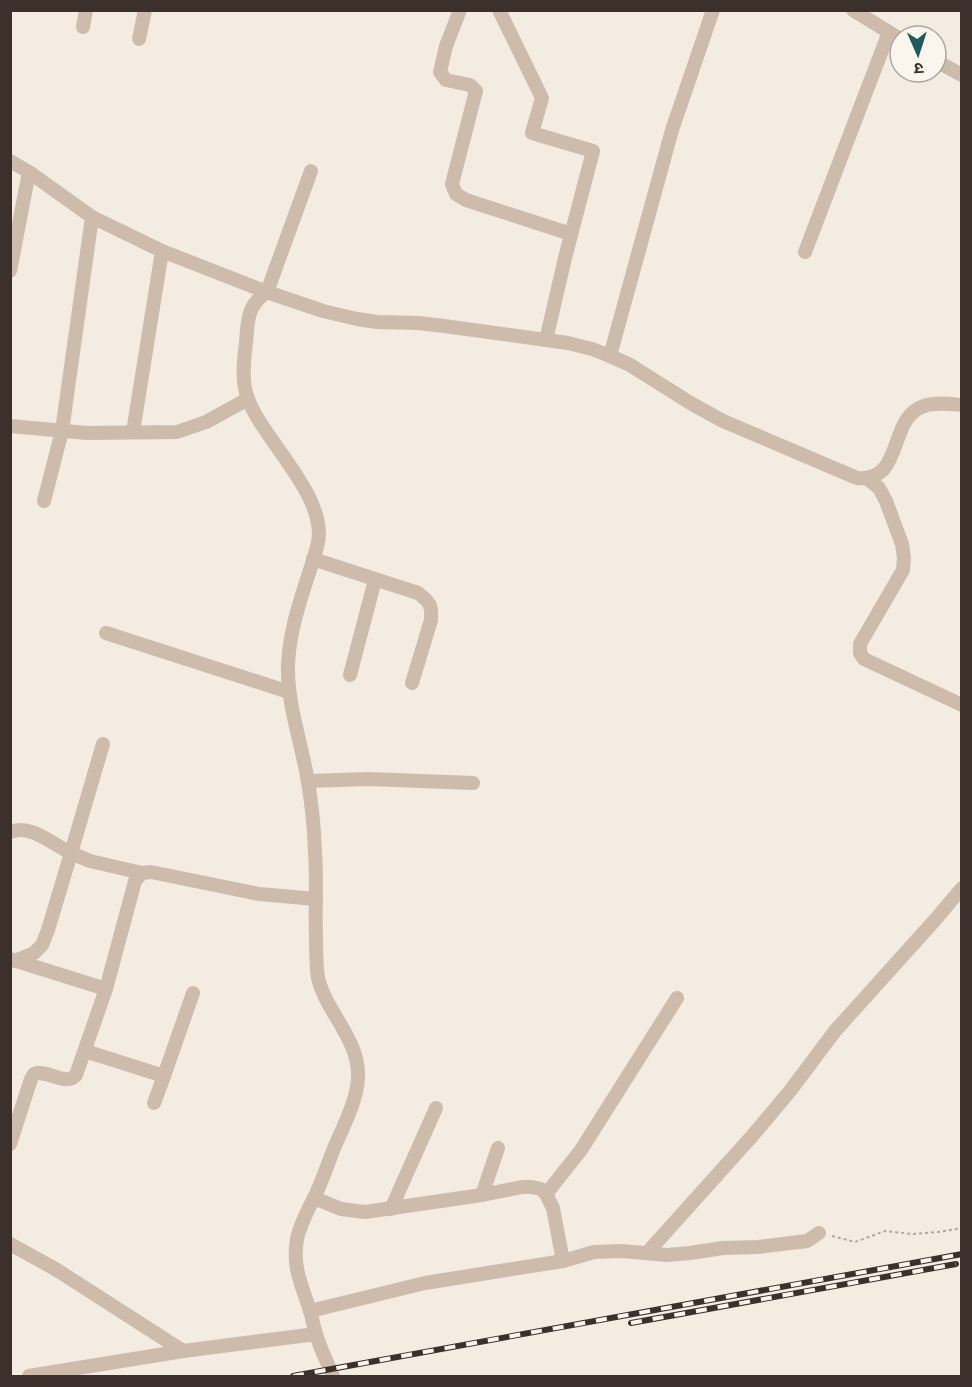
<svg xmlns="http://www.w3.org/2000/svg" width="972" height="1387" font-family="Roboto,'Noto Sans Devanagari',sans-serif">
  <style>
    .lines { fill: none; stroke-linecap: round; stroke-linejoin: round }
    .path { stroke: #b9a596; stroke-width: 2; stroke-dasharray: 3 3; stroke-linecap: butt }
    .minor { stroke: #cdbbac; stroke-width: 14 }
    .rail-casing { stroke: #3b302b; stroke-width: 6 }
    .rail { stroke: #fbf5ee; stroke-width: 4; stroke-dasharray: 11; stroke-linecap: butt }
  </style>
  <rect width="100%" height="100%" fill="#f4ebe1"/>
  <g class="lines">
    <polyline class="path" points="832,1236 855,1242 885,1231 912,1234 938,1232 962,1228"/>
    <g class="minor">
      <polyline points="460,10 446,46 440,72 446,80 470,85 476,91 452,184 456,194 466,200 571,234"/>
      <polyline points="499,10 542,98 532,133 593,151 565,258 546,340"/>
      <polyline points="853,10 900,39"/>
      <polyline points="83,27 86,10"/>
      <polyline points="139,39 145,10"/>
      <polyline points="936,61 962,75"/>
      <path d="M10,161l19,11 63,45 70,34 105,41 56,19 34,8 20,3 41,1 26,3 124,17 24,6 18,7 20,9 62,39 31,17 134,57c48,4 30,-60 67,-72 12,-4 26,-2 38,-1"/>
      <path d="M311,171l-44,121c-20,14 -19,27 -21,50 -2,18 -5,39 2,57 16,43 83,100 69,148 -11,39 -27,75 -29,117 -1,37 11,71 18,107 5,26 8,53 9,80 2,29 0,58 1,87 0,13 0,27 2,40 9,36 42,62 40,100 -1,23 -15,49 -24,70 -6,16 -12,33 -19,48 -7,14 -15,28 -18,43 -5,29 5,46 13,72 3,8 3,15 6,23 4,14 11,28 17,42"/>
      <polyline points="805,252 889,32"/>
      <polyline points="10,271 29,172"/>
      <polyline points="610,356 672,130 713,10"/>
      <polyline points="10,426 87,433 177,432 206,422 248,399"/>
      <polyline points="133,432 162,251"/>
      <polyline points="868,479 879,488 886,501 902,544 904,558 903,570 896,582 860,644 860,653 864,659 962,705"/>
      <polyline points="44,501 62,431 92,217"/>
      <path d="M313,559l105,34c12,9 14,12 13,27l-19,63"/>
      <polyline points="106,633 289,692"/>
      <polyline points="350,675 375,580"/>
      <polyline points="308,781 368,779 473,783"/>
      <path d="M10,832c21,-9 43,13 61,21l32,-109"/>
      <polyline points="10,959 106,989 135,881 142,873 151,872 259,894 316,899"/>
      <polyline points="15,961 34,953 42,945 48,930 71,853 90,861 142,873"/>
      <polyline points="85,1051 164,1076 193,993"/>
      <polyline points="154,1103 164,1076"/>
      <path d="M10,1144l21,-65 3,-5c14,-5 31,13 42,1l30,-86"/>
      <polyline points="546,1194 581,1150 677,998"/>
      <polyline points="482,1195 498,1148"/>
      <polyline points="314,1198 341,1209 365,1212 482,1195 522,1187 532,1187 541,1189 546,1194 553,1208 563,1261"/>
      <polyline points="391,1209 436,1108"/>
      <polyline points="10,1244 57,1270 183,1351"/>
      <polyline points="647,1253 753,1135 790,1091 835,1031 935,920 962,888"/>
      <polyline points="310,1311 425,1283 563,1261 594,1252 622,1251 667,1255 690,1253 723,1248 758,1247 807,1241 819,1233"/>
      <polyline points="29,1376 183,1351 316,1334"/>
    </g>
    <g class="rail-casing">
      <g id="rail">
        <polyline points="631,1323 956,1264"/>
        <polyline points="293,1376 962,1254"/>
      </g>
    </g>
    <use href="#rail" class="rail"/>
  </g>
  <rect width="972" height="1387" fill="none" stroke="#3b302b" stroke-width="24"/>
  <g transform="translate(918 54) rotate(177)"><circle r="28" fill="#fbf5ee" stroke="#aea6a0" stroke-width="1.5"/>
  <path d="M0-4.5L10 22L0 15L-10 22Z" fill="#1f5a5e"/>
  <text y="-9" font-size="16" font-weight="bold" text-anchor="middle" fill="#3b302b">उ</text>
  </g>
</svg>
